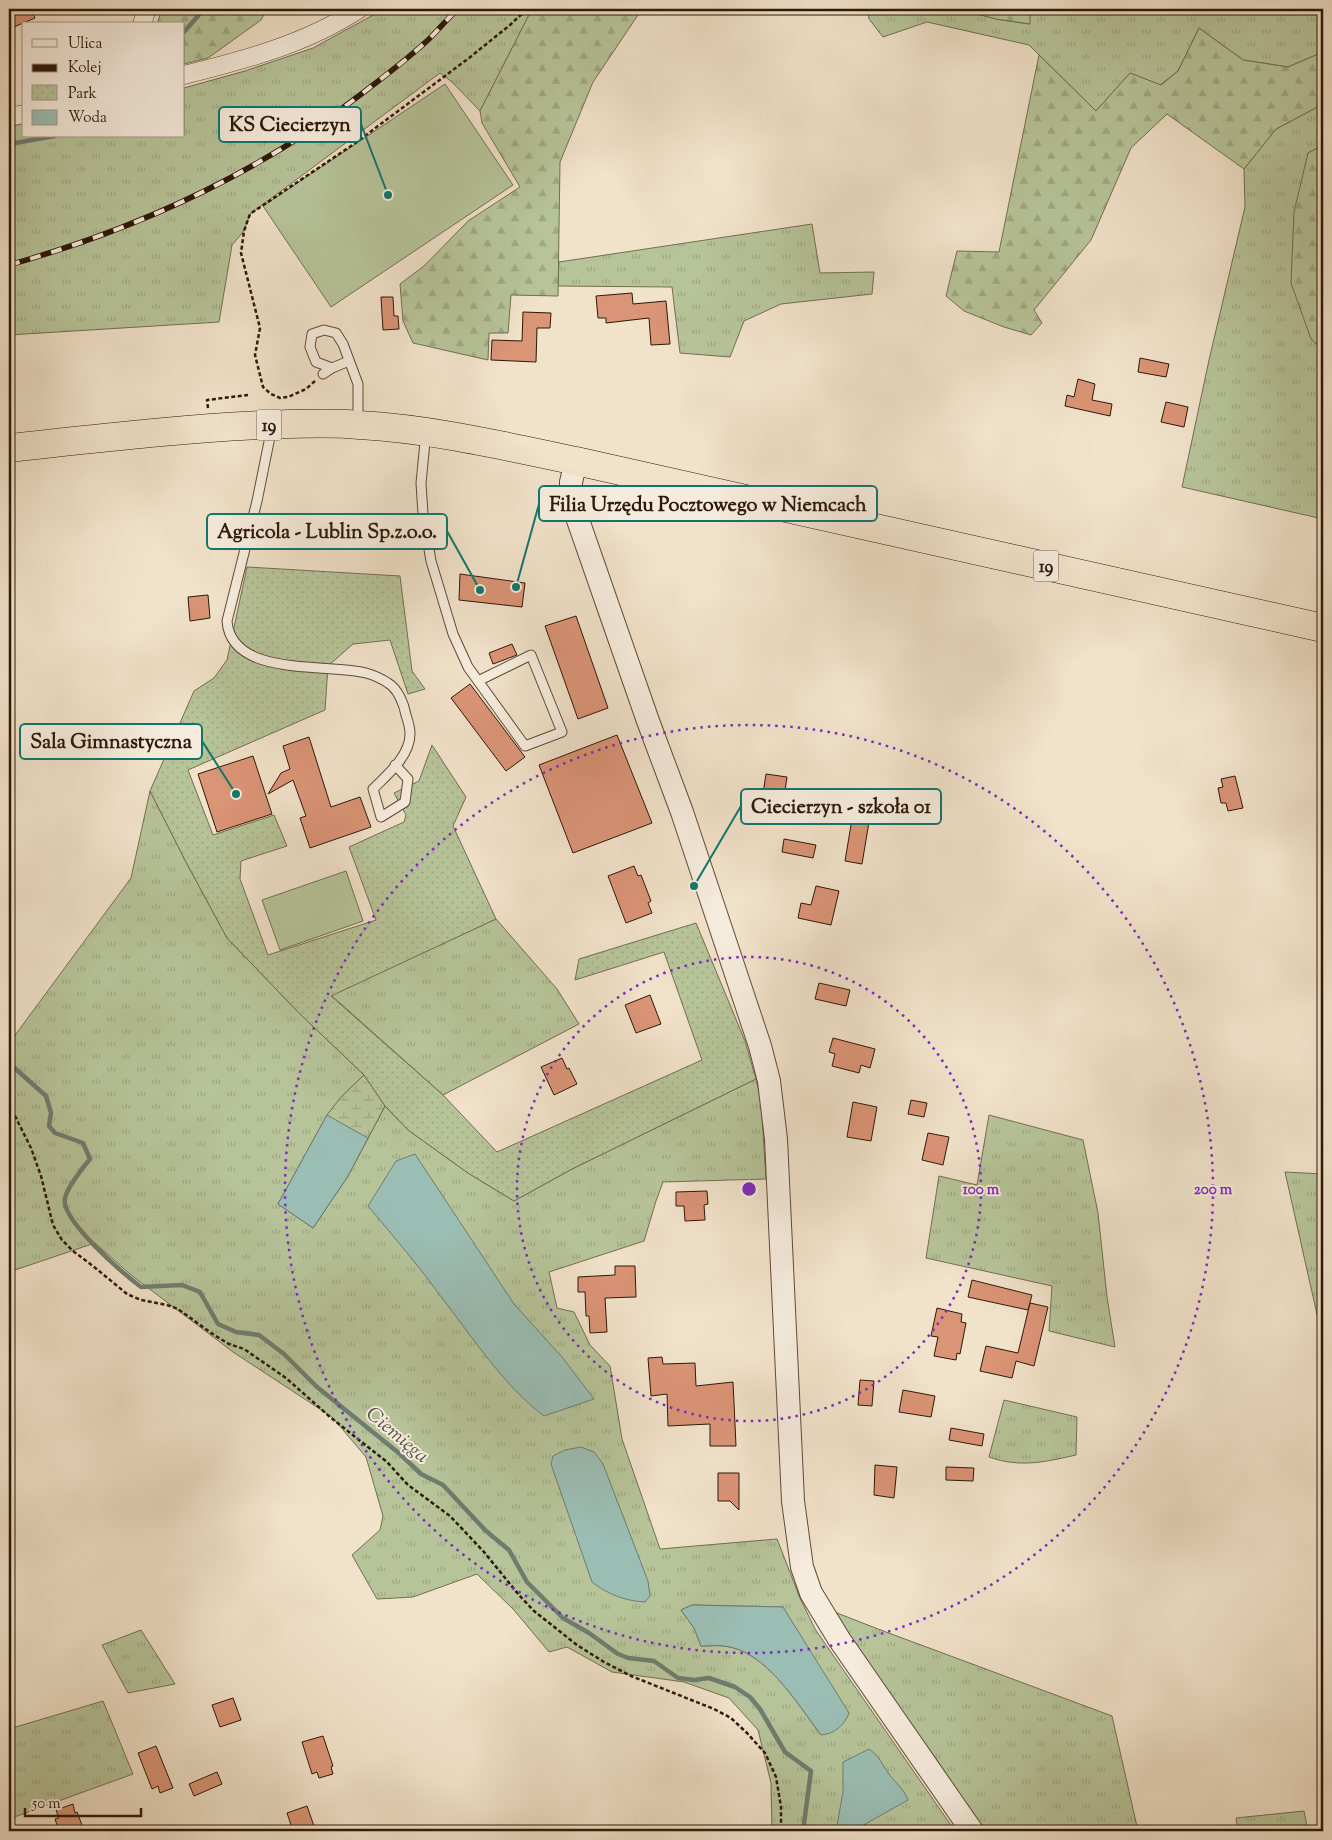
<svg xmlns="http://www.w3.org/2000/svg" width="1332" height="1840" font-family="'Sorts Mill Goudy',serif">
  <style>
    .grass { fill: url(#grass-tufts); stroke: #726e51; fill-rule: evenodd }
    .forest { fill: url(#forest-firs); stroke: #726e51 }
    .wetland { fill: url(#wetland-marsh); stroke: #726e51 }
    .park { fill: url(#park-dots); stroke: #726e51 }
    .pitch { fill: #b7c49a; stroke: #726e51 }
    .water { fill: #9bbeb4; stroke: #6f7c6f }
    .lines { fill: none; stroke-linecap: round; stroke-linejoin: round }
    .stream { stroke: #6f7c6f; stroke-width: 4.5 }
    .building { fill: #da9476; stroke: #2d1808 }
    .service-casing { stroke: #5e4a38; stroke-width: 11 }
    .minor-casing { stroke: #5e4a38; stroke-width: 19 }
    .tertiary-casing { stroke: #5e4a38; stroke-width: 24 }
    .trunk-casing { stroke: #2d1808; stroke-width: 29 }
    .path { stroke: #2d1808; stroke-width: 2.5; stroke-dasharray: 4 2.5; stroke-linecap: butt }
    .service { stroke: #f6ecdd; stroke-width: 9 }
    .minor { stroke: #f6ecdd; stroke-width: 18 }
    .tertiary { stroke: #f6ecdd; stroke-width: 22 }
    .trunk { stroke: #f1e2ca; stroke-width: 28 }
    .rail-casing { stroke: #2d1808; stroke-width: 5.5 }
    .rail { stroke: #f6ecdd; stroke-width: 4; stroke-dasharray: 11; stroke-linecap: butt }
    .ring { fill: none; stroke: #7b2cbf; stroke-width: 2.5; stroke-dasharray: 2.5 5 }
    .labels { text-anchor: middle; stroke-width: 4; stroke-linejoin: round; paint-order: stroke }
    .shield { fill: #f6ecdd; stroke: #695848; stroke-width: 1 }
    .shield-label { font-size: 18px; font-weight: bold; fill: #2d1808 }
    .water-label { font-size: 20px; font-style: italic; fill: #545244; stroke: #f6ecdd }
    .centre { fill: #7b2cbf; stroke: #f6ecdd; stroke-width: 2.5 }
    .ring-label { font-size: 15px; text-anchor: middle; font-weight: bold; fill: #7b2cbf; stroke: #f6ecdd; stroke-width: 4; stroke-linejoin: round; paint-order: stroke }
    .leader { fill: none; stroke: #0f766e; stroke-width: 2 }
    .callout-dot { fill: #0f766e; stroke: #f6ecdd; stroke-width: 2 }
    .callout { fill: #f6ecdd; stroke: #0f766e; stroke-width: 2 }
    .callout-label { font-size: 20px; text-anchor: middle; font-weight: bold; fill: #2d1808 }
  </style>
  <defs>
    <pattern id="grass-tufts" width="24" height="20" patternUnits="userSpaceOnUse" patternTransform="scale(1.25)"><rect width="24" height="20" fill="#b7c49a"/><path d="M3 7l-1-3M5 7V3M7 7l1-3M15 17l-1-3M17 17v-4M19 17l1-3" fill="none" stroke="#9ea883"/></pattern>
    <pattern id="forest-firs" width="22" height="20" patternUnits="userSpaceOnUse" patternTransform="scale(1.25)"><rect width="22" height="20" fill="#b7c49a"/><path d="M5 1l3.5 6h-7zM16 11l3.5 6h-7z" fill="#9ea883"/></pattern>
    <pattern id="wetland-marsh" width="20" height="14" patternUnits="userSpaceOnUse" patternTransform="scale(1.25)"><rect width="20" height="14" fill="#b7c49a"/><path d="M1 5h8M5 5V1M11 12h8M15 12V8" fill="none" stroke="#9ea883"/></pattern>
    <pattern id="park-dots" width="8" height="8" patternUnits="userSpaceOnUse" patternTransform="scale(1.25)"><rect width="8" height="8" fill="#b7c49a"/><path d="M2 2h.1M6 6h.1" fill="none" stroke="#9ea883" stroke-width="1.8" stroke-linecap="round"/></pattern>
  </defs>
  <rect width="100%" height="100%" fill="#f1e2ca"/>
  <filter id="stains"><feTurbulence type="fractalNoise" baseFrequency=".004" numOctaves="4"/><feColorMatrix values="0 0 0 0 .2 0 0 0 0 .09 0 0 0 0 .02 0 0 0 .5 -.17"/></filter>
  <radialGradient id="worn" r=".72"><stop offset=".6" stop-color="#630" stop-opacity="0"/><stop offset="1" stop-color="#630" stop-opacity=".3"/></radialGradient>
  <g class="grass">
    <polygon points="384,9 532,9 480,111 452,82 440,73 250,214 244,231 232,245 219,322 9,335 9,127 24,123 24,136 184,136 184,88 245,71 313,48"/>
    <polygon points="868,9 888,9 892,15 913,9 959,9 996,19 1029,24 1030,9 1323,9 1323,52 1288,67 1243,60 1199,28 1178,71 1160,85 1130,73 1096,111 1029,45 927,22 883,37 869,19"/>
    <polygon points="1323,104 1323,145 1308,153 1311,339 1323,350 1323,519 1182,487 1209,360 1245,207 1244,169 1276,129"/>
    <polygon points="812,224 820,273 874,272 872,294 781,304 744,321 730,357 680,353 672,287 558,286 559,262"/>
    <path d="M150,791l36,71 41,76 73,76 64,61 -23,22 -63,107 35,24 35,-52 37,-70 23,24 60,43 46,28 58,-32 184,-90 5,22 5,78 -103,3 -7,19 -12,40 -95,31 8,36 17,4 16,33 20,21 12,73 38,110 117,-10 23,59 15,31 140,202h-183l-1,-48 -13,-53 -29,-32 -45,-16 -72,-10 -45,-25 -18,5 -35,-42 -37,-36 -64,23 -36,2 -25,-44 28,-25 3,-14 -17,-59 -34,-40 -99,-65 -102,-77 -36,-32 -86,29v-245l4,11 118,-160zM692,1605l91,2 24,41 14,87c-23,-30 -55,-85 -97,-89 -7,-1 -15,0 -23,0l-7,-18 -13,-18z"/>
    <polygon points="496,919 557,989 579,1024 443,1095 331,995"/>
    <polygon points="989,1115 1083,1140 1098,1213 1107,1297 1115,1347 1049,1331 1052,1286 926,1258 939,1176 977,1185"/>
    <polygon points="1285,1172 1323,1174 1323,1341"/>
    <path d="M1004,1400l73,17 -1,38c-31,7 -56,13 -87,2z"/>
    <polygon points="832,1611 878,1629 1112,1716 1138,1831 982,1831"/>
    <polygon points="141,1630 175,1684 128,1693 102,1645"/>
    <polygon points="103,1701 133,1774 9,1819 9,1729"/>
    <polygon points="1304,1811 1308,1831 1238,1831 1236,1818"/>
  </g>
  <g class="forest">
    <polygon points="162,9 267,9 261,20 208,58 184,64 184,24 157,24"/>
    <polygon points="532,9 642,9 593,82 560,162 558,296 511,295 508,333 489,333 488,360 413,343 403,321 400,284 424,266 468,221 520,187 482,123 480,111"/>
    <polygon points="959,9 1030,9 1030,24 996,19"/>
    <polygon points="1199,28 1243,60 1288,67 1323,52 1323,104 1276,129 1244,169 1167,114 1131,148 1091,240 1034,310 1042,323 1031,335 1004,327 964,311 946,296 957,251 999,252 1039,55 1096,111 1130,73 1161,85 1178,71"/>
    <polygon points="1323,145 1323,350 1311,339 1291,283 1294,212 1308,153"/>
  </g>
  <polygon class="wetland" points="364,1075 385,1106 348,1176 313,1228 278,1204 327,1115 341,1097"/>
  <polygon class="park" points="247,567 400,576 412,671 425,689 408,694 390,640 353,644 328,666 325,710 188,770 213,835 274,815 287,846 241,861 240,879 268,955 376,920 349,847 404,822 406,815 394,793 419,781 432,745 466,797 453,826 496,919 331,996 443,1095 497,1152 702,1060 664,952 575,980 579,959 696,923 745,1041 756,1079 572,1169 514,1201 468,1173 408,1130 385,1106 364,1075 300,1014 227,938 186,862 150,791 194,691 214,678 227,660"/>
  <g class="pitch">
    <polygon points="445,84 513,185 331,307 263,206"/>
    <polygon points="346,871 363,921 280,950 262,900"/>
  </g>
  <g class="water">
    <polygon points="327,1115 368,1138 348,1176 313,1228 278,1204"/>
    <path d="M415,1154l99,150 48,53 32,42 -50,17c-39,-29 -72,-79 -102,-118 -23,-32 -49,-62 -74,-92l28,-45z"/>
    <path d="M581,1447l13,5 9,12 45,117 2,15 -5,6c-20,-1 -38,-8 -53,-20l-41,-118 2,-8 12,-6z"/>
    <path d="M692,1605l91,2 66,106c-4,12 -15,21 -28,22 -23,-30 -55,-85 -97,-89 -7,-1 -15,0 -23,0l-7,-18 -13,-18z"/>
    <path d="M869,1749c10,7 13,15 20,25 7,10 14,13 19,26l-55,31h-17l7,-39v-30z"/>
  </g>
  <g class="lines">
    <g class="stream">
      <polyline points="184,32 204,9"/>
      <polyline points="9,144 55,136"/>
      <path d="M9,1063l37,33 5,17 -2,13 6,7 28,10 7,16c-7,8 -23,29 -25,39 -5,22 59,76 76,89l41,-2 18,7 18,32 18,8 23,3 25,19 33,33 83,67 21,20 22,11 43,46 23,19 18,32 36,36 26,15 29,21 10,4 26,3 24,17 16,2 15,-2 26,9 15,10 10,12 25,43 26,19 -8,60"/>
    </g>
  </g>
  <g class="building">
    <polygon points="24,9 31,9 35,18 9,29 9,15"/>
    <polygon points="632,293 633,304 666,301 670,344 651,345 649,318 606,323 606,318 598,318 596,296"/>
    <polygon points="381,297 393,297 394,316 398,316 399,329 383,330"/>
    <polygon points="523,312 551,313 550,328 537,328 536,362 491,360 492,340 522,341"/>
    <polygon points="1140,358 1169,364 1166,377 1138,372"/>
    <polygon points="1078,379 1095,384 1092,400 1112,404 1110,416 1065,406 1067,395 1074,397"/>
    <polygon points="1166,402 1188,407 1184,427 1161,422"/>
    <polygon points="460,574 525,583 522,607 459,600"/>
    <polygon points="208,595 210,618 190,621 188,597"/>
    <polygon points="576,616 608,708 578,719 545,626"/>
    <polygon points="512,644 517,655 493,664 489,653"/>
    <polygon points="470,684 525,757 506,771 451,698"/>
    <polygon points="617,735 652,823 573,853 539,765"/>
    <polygon points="309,737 331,807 360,797 371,827 310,848 300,818 306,816 293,780 268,794 281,773 290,769 283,746"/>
    <polygon points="253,756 272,814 217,832 198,774"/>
    <polygon points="766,774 787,777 783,804 762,800"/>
    <polygon points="1235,776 1243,808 1228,811 1226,803 1221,803 1218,788 1223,787 1221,779"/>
    <polygon points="852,819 869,822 862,864 845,861"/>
    <polygon points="784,839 816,845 813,858 782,852"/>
    <polygon points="634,866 638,876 641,875 651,901 648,903 652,913 626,923 608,876"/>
    <polygon points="816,886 839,891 831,925 798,918 801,903 811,905"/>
    <polygon points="819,983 850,990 846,1006 815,999"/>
    <polygon points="650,995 661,1024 636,1033 625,1005"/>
    <polygon points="833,1038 875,1049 870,1068 861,1065 859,1073 832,1066 835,1054 829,1052"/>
    <polygon points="562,1058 567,1069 569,1068 577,1084 554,1095 541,1067"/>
    <polygon points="911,1100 927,1103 924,1117 908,1114"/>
    <polygon points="853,1102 877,1107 871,1141 847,1137"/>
    <polygon points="928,1133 949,1137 943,1165 922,1160"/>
    <polygon points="707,1191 708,1204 704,1205 705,1220 685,1221 684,1206 676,1206 676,1192"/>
    <polygon points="615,1266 635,1266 636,1297 605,1298 607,1332 590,1333 589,1316 586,1316 585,1292 578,1292 578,1277 615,1275"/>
    <polygon points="972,1280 1032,1295 1028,1310 968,1297"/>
    <polygon points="1030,1303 1048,1307 1034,1366 1016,1361 1012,1378 980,1371 986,1346 1018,1353"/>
    <polygon points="937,1308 962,1314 961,1322 966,1323 960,1354 957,1353 956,1360 934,1356 938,1337 931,1336"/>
    <polygon points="662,1357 663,1364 695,1363 696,1386 733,1382 736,1446 710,1446 710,1424 668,1426 667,1394 651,1396 648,1358"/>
    <polygon points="860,1380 874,1381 872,1406 858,1405"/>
    <polygon points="903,1390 935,1396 931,1417 899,1412"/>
    <polygon points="951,1428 984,1434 982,1446 949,1440"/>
    <polygon points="875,1465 897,1467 894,1498 874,1495"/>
    <polygon points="946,1467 974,1468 973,1481 946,1480"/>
    <polygon points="718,1473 739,1473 739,1510 730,1501 718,1501"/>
    <polygon points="233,1698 241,1720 220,1727 212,1705"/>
    <polygon points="323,1736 333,1766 331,1767 333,1774 319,1778 317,1772 312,1774 302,1742"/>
    <polygon points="156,1746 173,1788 160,1793 158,1786 152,1789 138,1753"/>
    <polygon points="217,1772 222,1784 194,1796 189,1784"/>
    <polygon points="73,1804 75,1813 77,1812 82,1825 76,1827 77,1831 59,1831 55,1819 59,1818 56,1810"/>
    <polygon points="307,1806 315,1829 307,1831 293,1831 287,1813"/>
  </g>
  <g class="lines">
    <g class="service-casing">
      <g id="service">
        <polyline points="332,368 316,362 310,347 312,334 324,330 336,333 343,344 358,384 358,421"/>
        <polyline points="323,374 332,368 349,361"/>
        <path d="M272,427l-15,74 -30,120c4,57 102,42 139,52 7,2 16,6 22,10 10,6 16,21 18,32 2,6 4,13 4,19 0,22 -23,41 -37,55l8,28 24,-15 3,-23 -13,-14"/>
        <polyline points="427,434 425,442 421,483 423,514 431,561 453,634 468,667 525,746 562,732 531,655 478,681"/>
      </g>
    </g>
    <g class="minor-casing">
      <g id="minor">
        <polyline points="142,24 147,9"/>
        <path d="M184,75c60,-15 122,-31 175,-66"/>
        <polyline points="9,117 24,114"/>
      </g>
    </g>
    <g class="tertiary-casing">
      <polyline id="tertiary" points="576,461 571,482 571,500 648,721 682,812 760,1046 769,1081 776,1139 793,1501 802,1567 811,1593 839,1639 972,1831"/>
    </g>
    <g class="trunk-casing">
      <path id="trunk" d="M9,448c84,-9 168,-19 252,-23 33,-1 66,-3 98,0 74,4 145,21 217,36l747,167"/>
    </g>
    <g class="path">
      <polyline points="315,381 306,389 288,397 280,398 271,394 263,387 255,355 260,328 241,253 244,231 250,214 354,144 469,58 510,25 527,9"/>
      <polyline points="208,408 207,400 248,395"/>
      <polyline points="9,1104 31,1148 41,1176 53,1225 62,1240 73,1251 93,1266 127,1294 141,1300 167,1305 178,1309 214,1335 229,1344 244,1349 286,1378 330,1417 387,1462 408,1485 450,1516 484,1552 519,1595 534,1611 577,1645 604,1662 631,1676 714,1709 731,1718 747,1733 765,1753 776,1777 781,1807 781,1831"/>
    </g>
    <use href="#service" class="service"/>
    <use href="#minor" class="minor"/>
    <use href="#tertiary" class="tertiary"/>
    <use href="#trunk" class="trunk"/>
    <g class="rail-casing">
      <path id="rail" d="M9,265c128,-36 249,-91 355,-173 22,-17 45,-34 65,-53 10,-10 19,-21 29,-30"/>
    </g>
    <use href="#rail" class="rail"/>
  </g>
  <g class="ring">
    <circle cx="749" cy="1189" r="232"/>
    <circle cx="749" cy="1189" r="464"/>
  </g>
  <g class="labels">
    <g class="shield">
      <rect x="256.5" y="409.5" width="25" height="31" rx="4"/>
      <rect x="1033.5" y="550.5" width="25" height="31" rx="4"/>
    </g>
    <g class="shield-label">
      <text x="269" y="431">19</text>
      <text x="1046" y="572">19</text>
    </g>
    <g class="water-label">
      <text transform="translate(398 1434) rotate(40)" y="7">Ciemięga</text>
    </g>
  </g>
  <circle cx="749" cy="1189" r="8" class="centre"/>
  <g class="ring-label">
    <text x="981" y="1194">100 m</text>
    <text x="1213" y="1194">200 m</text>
  </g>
  <path class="leader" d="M388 195L361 124M516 587L539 504M480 590L447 531M236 794L202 741M694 886L741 806"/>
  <g class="callout-dot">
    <circle cx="388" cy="195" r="5"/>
    <circle cx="516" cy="587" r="5"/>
    <circle cx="480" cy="590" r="5"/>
    <circle cx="236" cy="794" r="5"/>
    <circle cx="694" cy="886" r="5"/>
  </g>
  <g class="callout">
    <rect x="219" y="107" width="142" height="35" rx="5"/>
    <rect x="539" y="486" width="338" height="35" rx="5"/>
    <rect x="207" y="514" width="240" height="35" rx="5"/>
    <rect x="20" y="724" width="182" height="35" rx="5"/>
    <rect x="741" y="789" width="200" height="35" rx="5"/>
  </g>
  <g class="callout-label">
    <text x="290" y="131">KS Ciecierzyn</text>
    <text x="708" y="511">Filia Urzędu Pocztowego w Niemcach</text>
    <text x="327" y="538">Agricola - Lublin Sp.z.o.o.</text>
    <text x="111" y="748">Sala Gimnastyczna</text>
    <text x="841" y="813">Ciecierzyn - szkoła 01</text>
  </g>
  <rect width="1332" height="1840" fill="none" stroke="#f1e2ca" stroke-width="30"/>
  <rect x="10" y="10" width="1312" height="1820" fill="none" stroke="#2d1808" stroke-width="2.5"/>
  <rect x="15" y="15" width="1302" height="1810" fill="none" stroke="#2d1808"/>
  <rect x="22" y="22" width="162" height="115" fill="#f6ecdd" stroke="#a69788"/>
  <rect x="32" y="39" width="25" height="8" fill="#f6ecdd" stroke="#a69788"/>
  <text x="68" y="48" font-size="15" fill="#2d1808">Ulica</text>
  <rect x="32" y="64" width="25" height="8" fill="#2d1808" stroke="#a69788"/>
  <text x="68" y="72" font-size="15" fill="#2d1808">Kolej</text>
  <rect x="32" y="85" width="25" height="15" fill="url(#park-dots)" stroke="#a69788"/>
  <text x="68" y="98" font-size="15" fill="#2d1808">Park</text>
  <rect x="32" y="110" width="25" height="15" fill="#9bbeb4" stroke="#a69788"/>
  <text x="68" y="122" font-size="15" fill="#2d1808">Woda</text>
  <path d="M25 1808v8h116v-8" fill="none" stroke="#2d1808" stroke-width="2.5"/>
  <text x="32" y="1808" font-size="15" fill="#2d1808" stroke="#f6ecdd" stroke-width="4" paint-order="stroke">50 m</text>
  <rect width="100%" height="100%" filter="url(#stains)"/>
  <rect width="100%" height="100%" fill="url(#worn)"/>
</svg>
